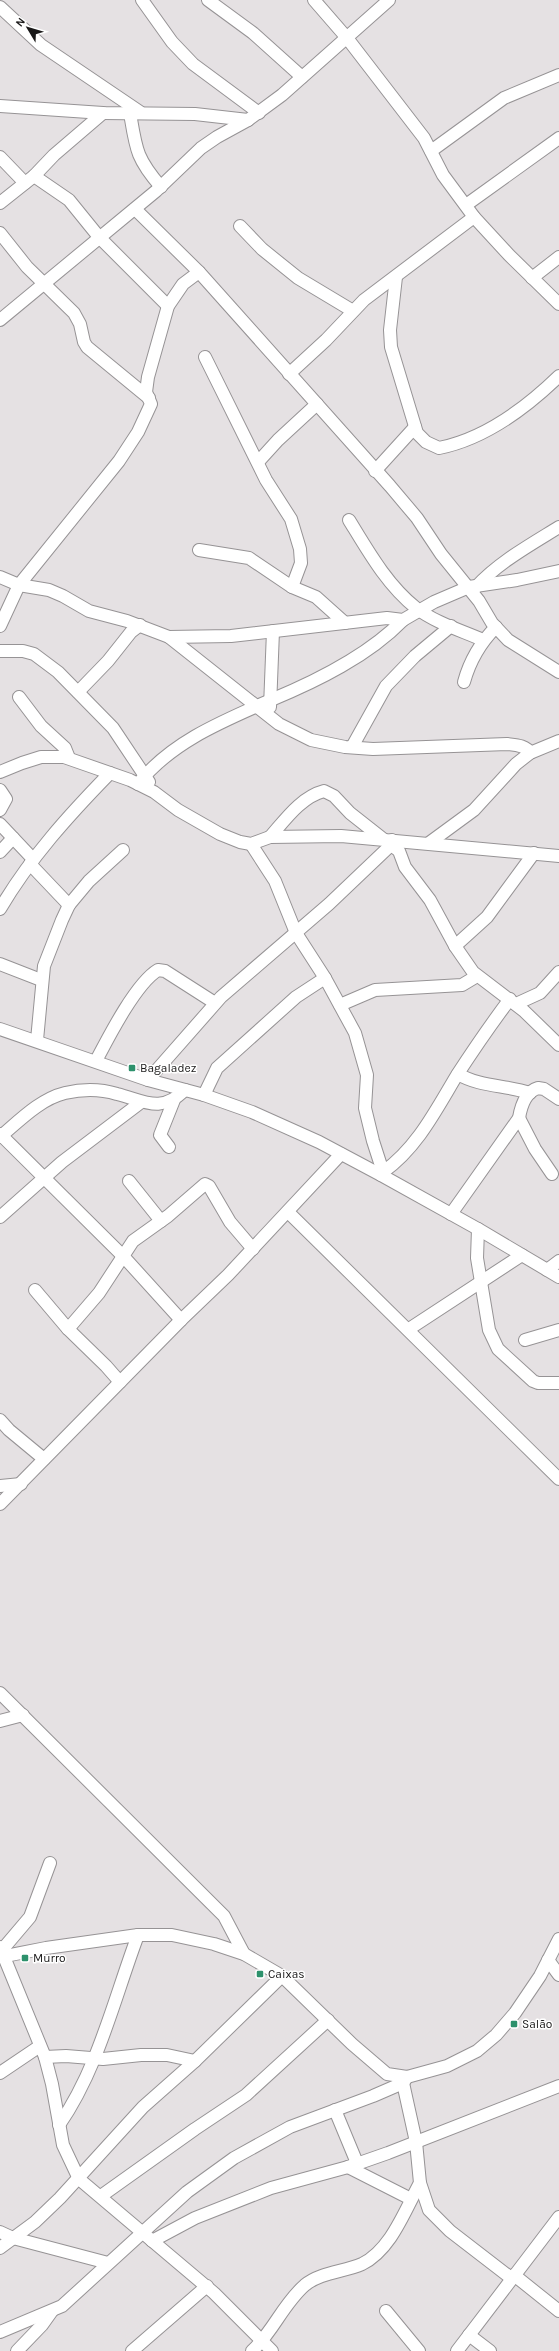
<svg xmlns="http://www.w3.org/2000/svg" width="559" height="2351" font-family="Karla,sans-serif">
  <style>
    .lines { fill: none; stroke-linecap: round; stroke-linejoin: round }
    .minor-casing { stroke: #969395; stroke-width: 14 }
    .minor { stroke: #fff; stroke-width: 12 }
    .poi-dot { fill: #2d916c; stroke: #fff; stroke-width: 1.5 }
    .labels { text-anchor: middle; stroke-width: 3; stroke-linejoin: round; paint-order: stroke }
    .poi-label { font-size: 12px; fill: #191818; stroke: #fff; text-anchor: start }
  </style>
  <rect width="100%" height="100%" fill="#e5e1e3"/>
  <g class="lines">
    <g class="minor-casing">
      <g id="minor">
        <polyline points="142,0 172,42 193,64 259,113"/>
        <polyline points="208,0 253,33 302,77"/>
        <polyline points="314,0 347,38 424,138 443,175 474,217 509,255 559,304"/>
        <polyline points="0,7 41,45 140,112"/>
        <polyline points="0,106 103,113 195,114 248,120"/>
        <path d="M130,113c6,36 6,45 31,74"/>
        <polyline points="431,151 504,98 559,75"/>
        <polyline points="0,157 25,183"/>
        <polyline points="34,176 69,200 99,237 168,306"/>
        <polyline points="0,203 34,176 54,155 103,113"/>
        <polyline points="466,205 559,138"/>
        <polyline points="135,209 199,272 390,486 417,518 441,554 479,601 492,623 508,640 559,672"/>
        <polyline points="240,226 262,249 298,278 353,311"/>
        <polyline points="0,233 27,267 74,313 80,324 84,342 87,347 149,398"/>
        <path d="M396,277l-6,53 1,17 26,86 9,9 13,6c45,-9 87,-40 120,-72"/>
        <polyline points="532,278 559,257"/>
        <polyline points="0,320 156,191 201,148 217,137 248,120 282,95 389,0"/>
        <polyline points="205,357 266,480 291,519 300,549 301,563 292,587"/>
        <polyline points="289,374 326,340 364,300 474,217"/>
        <polyline points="258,462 278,440 317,404"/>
        <polyline points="375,471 415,427"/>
        <path d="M349,520c19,31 38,65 67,88 20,15 44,22 67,32"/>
        <polyline points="199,550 249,558 292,587 316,597 345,623"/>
        <polyline points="0,577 19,585 49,590 63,596 89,611 127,621 169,637 231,636 387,618 403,620 434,602 469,587 517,580 559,571"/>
        <path d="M476,587c23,-25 54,-42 83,-60"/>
        <polyline points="0,626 19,585 119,461 138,432 151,404 146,392 148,377 168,306 183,284 199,272"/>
        <path d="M169,637l110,87 32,16 34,7 28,2 134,-5c8,1 19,1 23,9"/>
        <polyline points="0,651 23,651 34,654 58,672 113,728 149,782"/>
        <path d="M464,682c6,-22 16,-39 32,-55"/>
        <polyline points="78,692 108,661 131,632 140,625"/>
        <polyline points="19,697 41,726 65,748 69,758"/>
        <polyline points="270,707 273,631"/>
        <polyline points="352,747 386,686 415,656 451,626"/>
        <polyline points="0,772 22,763 41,757 64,757 130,780 154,792 178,810 220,834 240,842 251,844 270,837 341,836 559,856"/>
        <path d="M138,784c33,-42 85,-63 133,-84 46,-19 97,-44 132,-80"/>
        <polyline points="0,790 6,799 0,810"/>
        <polyline points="0,824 33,859"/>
        <path d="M270,837c15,-17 31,-40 54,-46l10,5 16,17 33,26"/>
        <polyline points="429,843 474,810 516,764 530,753 559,741"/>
        <polyline points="251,844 275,881 296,933 325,978 355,1033 367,1075 365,1108 373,1141 383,1172 381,1175"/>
        <polyline points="391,845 399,851 405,867 430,900 455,946 473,972 524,1011 559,1045"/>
        <polyline points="0,852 13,838"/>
        <polyline points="30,864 69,905"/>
        <path d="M0,909c30,-51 69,-94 110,-136"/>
        <polyline points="455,946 487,917 534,853"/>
        <polyline points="0,964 41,980"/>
        <polyline points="516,1004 540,993 559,972"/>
        <polyline points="340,1005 375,990 462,985 477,976"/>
        <polyline points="0,1029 148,1080 204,1095 252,1112 319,1142 381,1175 478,1229 559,1277"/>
        <polyline points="37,1040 44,966 62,920 69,905 89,881 123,850"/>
        <path d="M96,1061c12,-23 40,-78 62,-91l7,1 50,32"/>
        <path d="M458,1074c22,13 48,11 72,19"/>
        <polyline points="148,1080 221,997 329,904 391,845 392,840"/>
        <polyline points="204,1095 217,1068 296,997 325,978"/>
        <polyline points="519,1118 535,1149 552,1174"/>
        <polyline points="0,1134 123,1256 181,1320"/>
        <path d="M0,1137c19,-16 40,-38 65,-44 17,-4 36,-4 52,1 28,7 43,20 68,-4"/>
        <polyline points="169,1147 160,1135 174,1100"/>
        <path d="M383,1172c34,-24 53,-62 74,-97 17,-26 34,-51 53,-76"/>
        <polyline points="129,1181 161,1221"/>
        <polyline points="288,1212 559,1479"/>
        <path d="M451,1214l68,-96c2,-12 6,-26 19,-30l6,1 15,10"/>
        <polyline points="0,1217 62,1162 140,1103"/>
        <polyline points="478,1229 477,1258 489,1330 498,1349 533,1381 538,1383 559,1383"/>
        <polyline points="547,1270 559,1261"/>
        <polyline points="35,1290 68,1329 106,1366 120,1382"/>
        <polyline points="68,1329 99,1293 133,1241 168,1216 205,1184 209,1186 230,1222 253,1249"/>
        <polyline points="409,1329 522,1255"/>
        <polyline points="525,1340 559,1330"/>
        <polyline points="0,1420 9,1430 44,1459"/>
        <polyline points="0,1486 21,1484"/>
        <polyline points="0,1504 181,1320 228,1275 341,1154"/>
        <polyline points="0,1693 224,1916 244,1954"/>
        <polyline points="0,1721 23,1715"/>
        <polyline points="0,1947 45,2057 52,2084 63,2145 79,2179 214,2293 272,2351"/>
        <polyline points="2,1950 30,1917 50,1863"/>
        <polyline points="0,1957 46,1948 138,1935 172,1935 214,1944 244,1954 282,1976 352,2044 387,2074 407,2077 447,2066 477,2051 496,2035 515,2013 540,1976 559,1939"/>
        <polyline points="548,1960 559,1975"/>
        <polyline points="45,2057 66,2056 103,2059 141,2055 167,2055 195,2061"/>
        <polyline points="0,2073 40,2046"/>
        <polyline points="403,2083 416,2142 420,2183 429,2210 450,2231 511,2278"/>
        <polyline points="335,2110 357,2163"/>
        <path d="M59,2125c39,-56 55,-126 79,-190"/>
        <polyline points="348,2167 411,2199"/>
        <polyline points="101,2196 195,2129 246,2095 328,2020"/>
        <polyline points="0,2232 13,2238 108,2263"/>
        <polyline points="152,2241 195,2218 271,2188 348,2167 388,2153 559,2086"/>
        <polyline points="0,2248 35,2222 60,2198 143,2107 195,2061 282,1976"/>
        <polyline points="514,2275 559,2311"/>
        <polyline points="386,2311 419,2351"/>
        <polyline points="0,2332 62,2306 187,2192 234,2158 290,2127 373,2096 403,2083 407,2077"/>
        <polyline points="469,2335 490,2351"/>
        <polyline points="17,2351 42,2325 52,2311"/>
        <polyline points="132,2351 207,2286"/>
        <path d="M252,2351c21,-19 31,-47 53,-66 16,-13 39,-13 57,-21 29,-14 43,-54 58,-81"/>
        <polyline points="457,2351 559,2217"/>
      </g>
    </g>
    <use href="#minor" class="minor"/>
  </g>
  <g class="poi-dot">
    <rect x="128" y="1064" width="8" height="8" rx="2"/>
    <rect x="21" y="1954" width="8" height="8" rx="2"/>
    <rect x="256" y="1970" width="8" height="8" rx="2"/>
    <rect x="510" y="2020" width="8" height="8" rx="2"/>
  </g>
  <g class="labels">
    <g class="poi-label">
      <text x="140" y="1072">Bagaladez</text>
      <text x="33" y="1962">Murro</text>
      <text x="268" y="1978">Caixas</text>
      <text x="522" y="2028">Salão</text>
    </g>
  </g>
  <g transform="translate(28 28) rotate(308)" stroke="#ffffff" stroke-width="3" paint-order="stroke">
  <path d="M0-3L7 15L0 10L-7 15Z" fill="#191818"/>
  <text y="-6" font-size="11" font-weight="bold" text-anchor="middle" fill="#191818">N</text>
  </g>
</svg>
